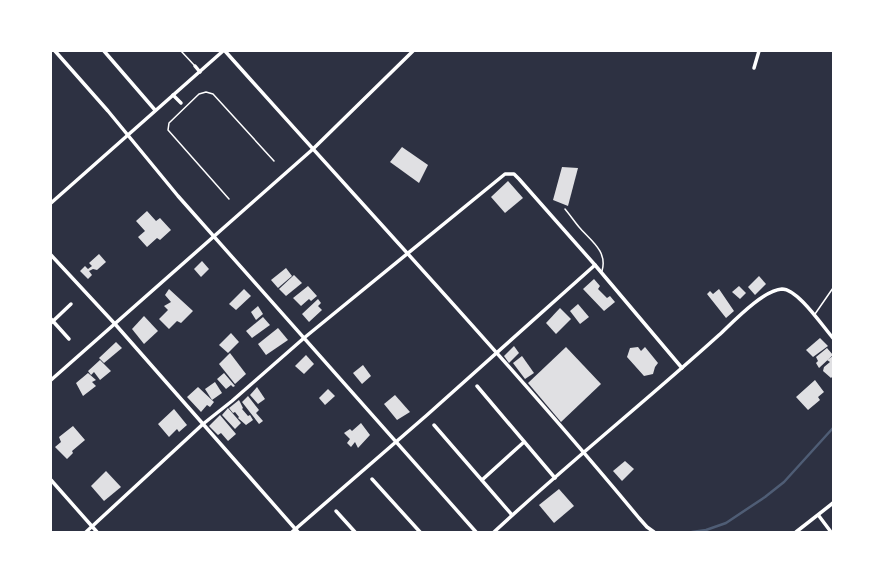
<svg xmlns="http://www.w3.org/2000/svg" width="884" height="583" font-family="'Roboto Serif',serif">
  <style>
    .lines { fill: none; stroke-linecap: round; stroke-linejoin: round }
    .stream { stroke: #4f5d75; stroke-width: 2.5 }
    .building { fill: #e0e0e3 }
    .service { stroke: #fff; stroke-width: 1.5 }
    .minor { stroke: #fff; stroke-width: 3.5 }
  </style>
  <rect width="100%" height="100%" fill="#2d3142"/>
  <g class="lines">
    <polyline class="stream" points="692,532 706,530 726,523 765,497 784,482 833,428"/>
  </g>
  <g class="building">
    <polygon points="402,147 428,165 419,183 390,162"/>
    <polygon points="562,167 578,168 568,206 553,200"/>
    <polygon points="508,181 523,198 505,213 491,197"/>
    <polygon points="147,211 156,221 160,218 171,230 160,240 157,238 147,247 138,237 145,231 136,221"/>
    <polygon points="99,254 106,262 97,270 93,269 89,271 92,275 88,279 80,271 85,266 88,269 92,266 89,263"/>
    <polygon points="202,261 209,269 201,277 194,269"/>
    <polygon points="286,268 292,276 278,288 271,280"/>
    <polygon points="294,275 302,283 286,296 279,289"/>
    <polygon points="759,276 766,284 755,295 748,287"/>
    <polygon points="594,279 600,286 598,289 607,298 610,296 615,302 604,311 583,289"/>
    <polygon points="308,286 317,296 311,301 309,299 301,306 293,298"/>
    <polygon points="739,286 746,293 740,299 732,292"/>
    <polygon points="169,289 193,311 181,323 177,321 169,329 159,319 168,310 164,306 171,302 165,295"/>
    <polygon points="244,289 251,296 236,310 229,304"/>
    <polygon points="719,289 734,311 726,318 707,294 710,291 713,294"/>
    <polygon points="318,299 321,303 318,306 322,310 309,322 302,314"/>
    <polygon points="578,304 589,317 580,324 570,311"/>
    <polygon points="258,306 263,314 256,320 251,312"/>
    <polygon points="560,308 571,319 556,334 546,323"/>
    <polygon points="144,316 158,331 144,344 132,329"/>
    <polygon points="263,317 270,325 252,338 246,331"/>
    <polygon points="278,328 288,340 266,355 258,344"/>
    <polygon points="231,333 239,342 228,353 219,345"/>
    <polygon points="820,338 828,346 813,357 806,350"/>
    <polygon points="116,342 122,348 104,363 99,358"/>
    <polygon points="514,346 519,353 509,363 504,356"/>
    <polygon points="566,347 601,384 561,422 528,383"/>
    <polygon points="638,347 641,351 645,347 658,363 655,367 653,374 644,376 627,357 630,348"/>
    <polygon points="827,348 833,355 819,368 816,363 818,361 816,357"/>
    <polygon points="230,353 246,374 235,384 219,364"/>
    <polygon points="306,355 314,364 304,374 295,366"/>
    <polygon points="522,356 534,373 525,379 513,363"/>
    <polygon points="833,356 833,376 831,378 823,371 824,367 830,362 827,360"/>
    <polygon points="100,360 111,371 100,380 94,372 91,375 88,371"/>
    <polygon points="363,365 371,376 362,384 353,373"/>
    <polygon points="88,373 96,380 92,382 96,386 83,396 76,383"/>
    <polygon points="224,373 235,386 233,387 231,385 226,389 217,379"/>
    <polygon points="815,380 824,392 818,397 820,400 808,410 796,397"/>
    <polygon points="215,382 222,393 212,400 205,389"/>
    <polygon points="198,387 214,402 210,407 207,405 201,412 187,397"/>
    <polygon points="257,387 265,399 258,404 250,395"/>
    <polygon points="328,389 335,396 325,405 319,398"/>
    <polygon points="395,395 410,412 397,420 384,404"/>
    <polygon points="248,396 259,410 256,413 263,421 259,424 242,402"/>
    <polygon points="239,400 243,408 242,409 248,416 250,415 253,420 246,425 238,418 239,417 235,412 233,413 229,408"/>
    <polygon points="228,408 241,423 235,429 222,415"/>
    <polygon points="174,409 187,425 179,432 177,429 169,437 158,424"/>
    <polygon points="220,415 236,434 228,441 221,433 218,435 209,426"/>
    <polygon points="361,423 370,435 358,448 355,442 351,447 347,443 350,439 344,433 350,429 352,431"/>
    <polygon points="73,426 85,440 72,451 73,453 67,459 55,447 61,442 59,437"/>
    <polygon points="625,461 634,469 622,481 613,471"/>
    <polygon points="106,471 121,487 104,501 91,486"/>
    <polygon points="559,489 574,506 554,523 539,505"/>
  </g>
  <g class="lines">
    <g class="service">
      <polyline points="181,51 195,66"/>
      <polyline points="229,199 168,130 169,123 199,94 206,92 213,94 274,161"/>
      <path d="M565,209c5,6 9,12 14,18 11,13 29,24 23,44"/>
      <polyline points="815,314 833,288"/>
    </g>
    <g class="minor">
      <polyline points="55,51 108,111 178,196 476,532"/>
      <polyline points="104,51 155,110"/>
      <path d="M225,51c138,155 281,307 414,467l8,9 7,5"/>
      <polyline points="195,66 200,72"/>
      <polyline points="754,68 759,51"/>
      <polyline points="173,95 181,103"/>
      <polyline points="51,203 223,51"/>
      <polyline points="51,255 115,324 298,532"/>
      <polyline points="51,319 69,339"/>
      <polyline points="51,323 71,304"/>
      <polyline points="51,380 313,149 413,51"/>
      <polyline points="477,386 555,478"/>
      <polyline points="434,425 512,515"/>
      <polyline points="372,479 420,532"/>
      <polyline points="51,480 97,532"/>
      <polyline points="482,480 524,442"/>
      <polyline points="336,511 355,532"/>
      <polyline points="819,516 831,532"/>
      <polyline points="86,532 203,424 232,401 304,338 505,174 514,174 519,179 595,265 682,368"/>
      <polyline points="292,532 427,415 595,265"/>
      <path d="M494,532c73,-68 151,-130 225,-197 14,-13 44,-45 63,-46 16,0 41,38 51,49"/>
      <polyline points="796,532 833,503"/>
    </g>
  </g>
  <rect width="884" height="583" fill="none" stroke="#ffffff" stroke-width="104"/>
</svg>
